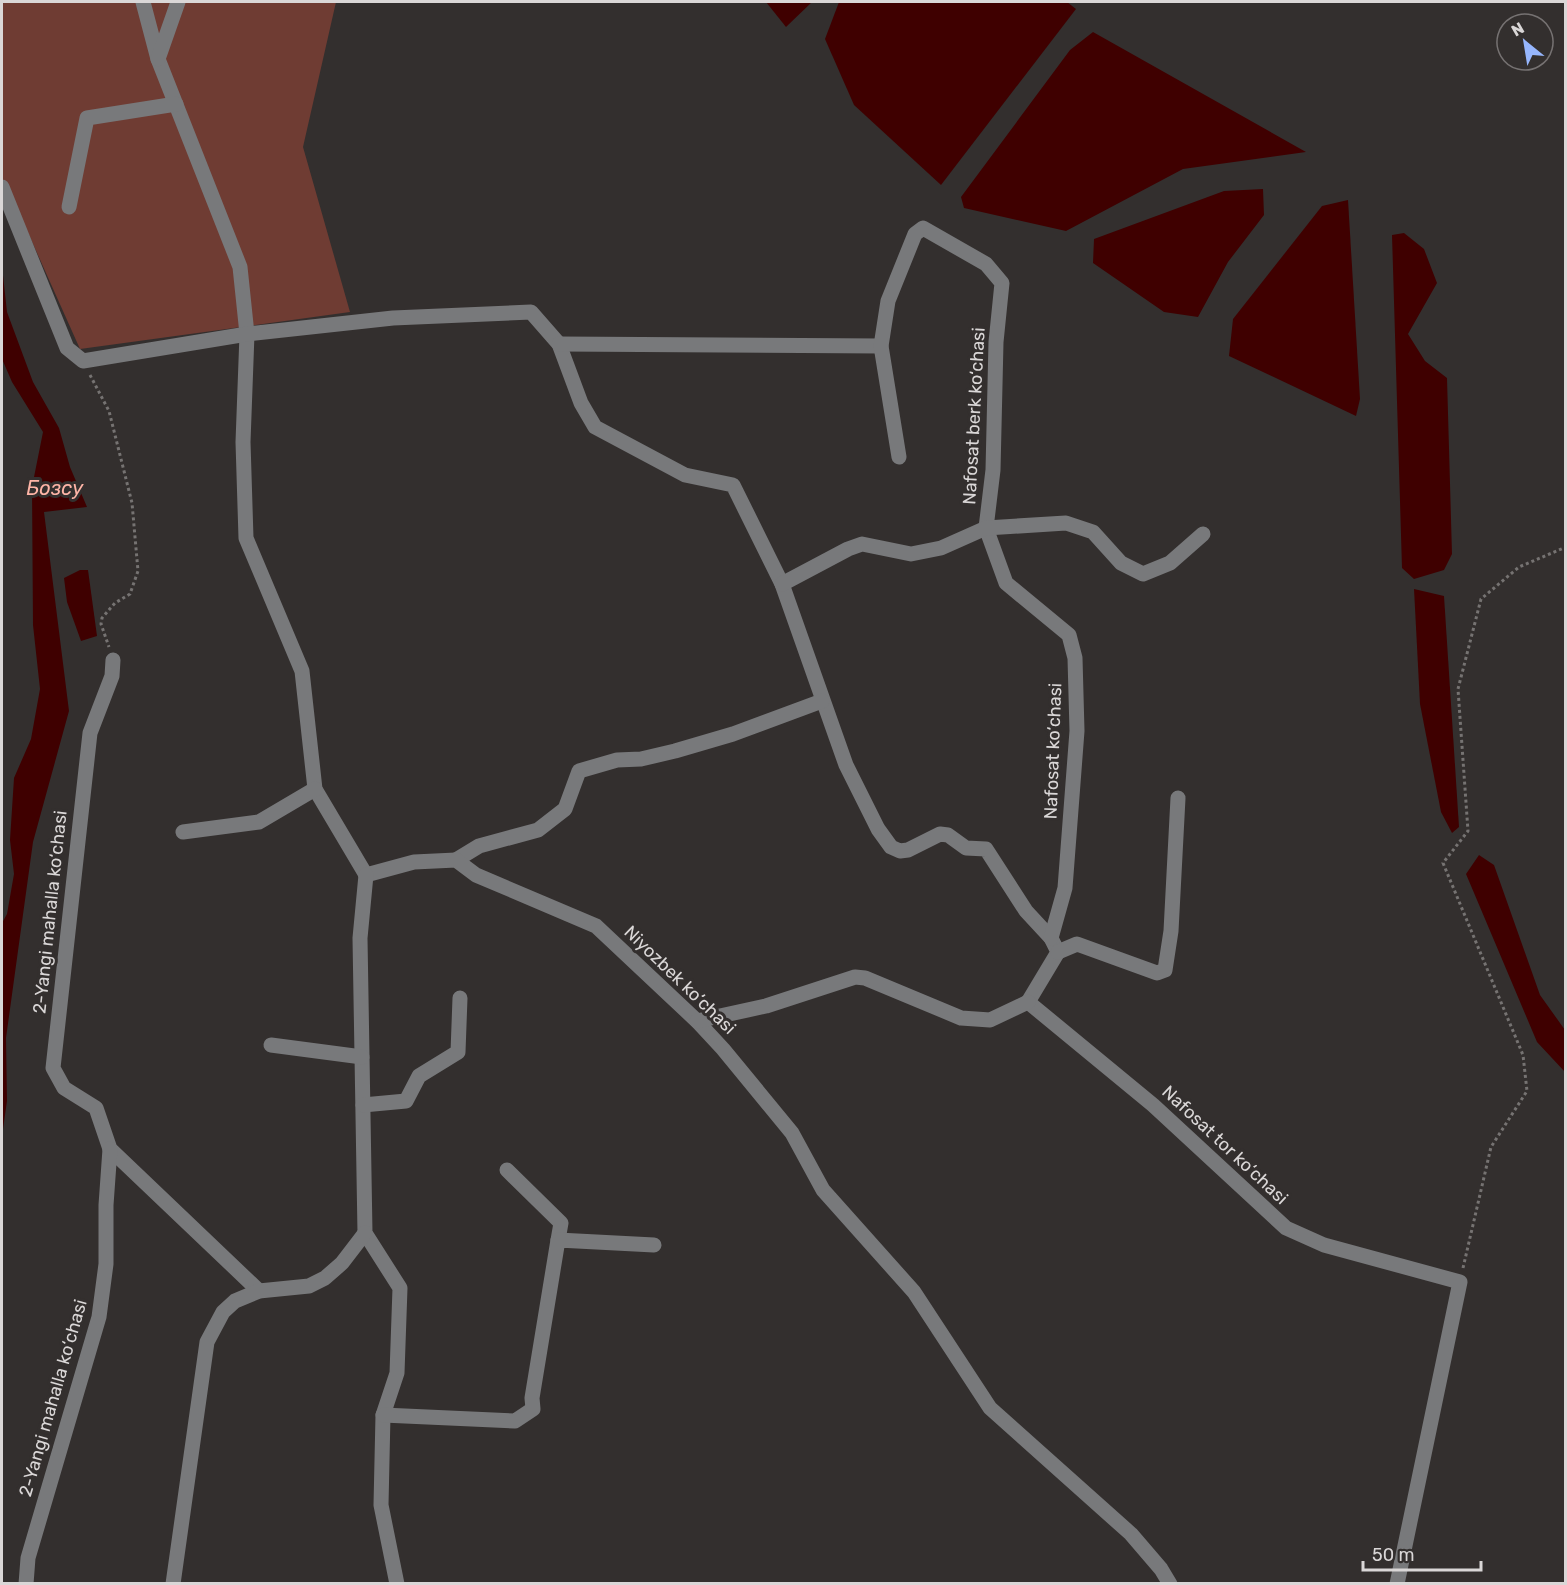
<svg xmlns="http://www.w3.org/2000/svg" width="1567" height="1585" font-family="Rubik,sans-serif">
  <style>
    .green { fill: #6f3c33 }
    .water { fill: #3f0000 }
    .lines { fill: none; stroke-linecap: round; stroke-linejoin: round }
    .path { stroke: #767372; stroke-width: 3; stroke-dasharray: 3 3; stroke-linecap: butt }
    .minor { stroke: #78797b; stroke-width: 15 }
    .labels { text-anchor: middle; stroke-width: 6; stroke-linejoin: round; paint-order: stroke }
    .street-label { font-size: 18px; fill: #dad7d7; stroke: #332f2e }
    .water-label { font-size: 20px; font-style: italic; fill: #ffb5a7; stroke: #332f2e }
  </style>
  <rect width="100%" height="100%" fill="#332f2e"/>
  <polygon class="green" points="2,2 336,2 303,147 350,312 80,349 8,188 2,178"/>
  <g class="water">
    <polygon points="766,2 812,2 786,27"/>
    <polygon points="839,2 1067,2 1076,9 941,185 854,105 825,39"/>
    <polygon points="1093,32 1306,152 1183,169 1066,231 964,208 961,197 1070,50"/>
    <polygon points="1263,189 1264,215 1228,262 1198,317 1164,312 1093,263 1094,239 1224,191"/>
    <polygon points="1348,200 1360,399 1356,416 1229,356 1233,319 1322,206"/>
    <polygon points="1404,233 1424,249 1437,283 1408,334 1425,361 1447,378 1452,554 1444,570 1414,579 1402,568 1392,235"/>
    <polygon points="2,266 7,312 33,382 59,428 70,467 87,507 44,512 69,711 33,842 6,1038 7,1101 2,1136 2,923 7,914 14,874 10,840 14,778 31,739 40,689 33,625 32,487 43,432 12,382 2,359"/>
    <polygon points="80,570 88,570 97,636 81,641 67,602 64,578"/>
    <polygon points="1414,589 1444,596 1459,827 1452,833 1441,812 1420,704"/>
    <polygon points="1479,855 1494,865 1540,995 1565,1030 1565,1072 1537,1042 1466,874"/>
  </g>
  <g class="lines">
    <g class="path">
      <polyline points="90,375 109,411 132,503 138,571 130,594 115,603 102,618 101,624 109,647"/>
      <polyline points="1463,1268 1491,1147 1527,1091 1523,1055 1443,863 1468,831 1458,689 1481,599 1519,567 1566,547"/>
    </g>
    <g class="minor">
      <polyline points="143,2 158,59 240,267 247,334 243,442 246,538 302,671 315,789 366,875"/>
      <polyline points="158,59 178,2"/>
      <polyline points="2,187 67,348 83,361 247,334 393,318 531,312 559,344 581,403 595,427 685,475 733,485 782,584 846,765 878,829 891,847 900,851 908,850 940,834 948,835 966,848 986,849 1026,911 1051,938 1058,952 1028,1002"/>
      <polyline points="69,207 87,118 176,104"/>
      <polyline points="559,344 881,346"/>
      <polyline points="899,457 881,346 888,301 915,234 923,228 986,264 1002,283 996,342 993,470 986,528 1006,583 1069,635 1075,658 1077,731 1065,888 1051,938"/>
      <polyline points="782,584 848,549 862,544 911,554 941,548 986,528 1066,523 1093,532 1121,563 1143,574 1170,563 1203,534"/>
      <polyline points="113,660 112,676 90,733 53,1068 64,1088 96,1108 110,1149 259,1291"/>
      <polyline points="183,832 259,822 315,789"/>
      <polyline points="456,860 479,846 538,830 565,809 579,771 617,760 641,759 675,751 733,734 822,701"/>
      <polyline points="366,875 414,862 456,860 476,875 596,926 697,1021 723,1049 792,1133 823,1190 914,1292 990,1408 1131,1534 1161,1569 1170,1584"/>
      <polyline points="366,875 360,938 365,1233 400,1288 397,1373 383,1415 381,1505 397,1584"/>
      <polyline points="1058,952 1077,944 1157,973 1165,970 1171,931 1178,798"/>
      <polyline points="1028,1002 1153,1105 1286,1228 1324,1245 1460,1282 1397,1584"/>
      <polyline points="697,1021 766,1006 855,977 865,978 961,1018 990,1020 1028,1002"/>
      <polyline points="271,1045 362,1057"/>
      <polyline points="363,1105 406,1101 419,1076 458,1052 460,998"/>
      <polyline points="507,1170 561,1223 558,1240"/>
      <polyline points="383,1415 515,1421 533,1409 532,1398 558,1240 654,1245"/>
      <polyline points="26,1584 28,1558 99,1317 106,1264 106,1205 110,1149"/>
      <polyline points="173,1584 207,1342 223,1312 235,1301 259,1291 309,1286 325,1278 342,1263 365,1233"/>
    </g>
  </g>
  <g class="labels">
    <g class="street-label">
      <text transform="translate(974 416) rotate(-87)" y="6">Nafosat berk ko‘chasi</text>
      <text transform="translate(1053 751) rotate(-88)" y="6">Nafosat ko‘chasi</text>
      <text transform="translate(50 912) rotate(-84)" y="6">2-Yangi mahalla ko‘chasi</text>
      <text transform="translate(680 980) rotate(44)" y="6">Niyozbek ko‘chasi</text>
      <text transform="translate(1225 1145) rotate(43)" y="6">Nafosat tor ko‘chasi</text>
      <text transform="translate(53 1398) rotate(-74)" y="6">2-Yangi mahalla ko‘chasi</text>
    </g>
    <g class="water-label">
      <text x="55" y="495">Бозсу</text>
    </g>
  </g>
  <rect width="1567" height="1585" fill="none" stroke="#dad7d7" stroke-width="6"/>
  <g transform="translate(1525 42) rotate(330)"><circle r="28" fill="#332f2e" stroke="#767272" stroke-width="1.5"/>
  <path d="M0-4.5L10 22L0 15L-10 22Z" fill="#96b6fd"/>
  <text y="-9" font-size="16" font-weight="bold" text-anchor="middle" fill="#dad7d7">N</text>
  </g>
  <path d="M1363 1561v9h118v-9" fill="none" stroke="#dad7d7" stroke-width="3"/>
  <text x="1372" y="1561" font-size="18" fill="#dad7d7" stroke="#332f2e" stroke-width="4.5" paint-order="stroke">50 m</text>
</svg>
